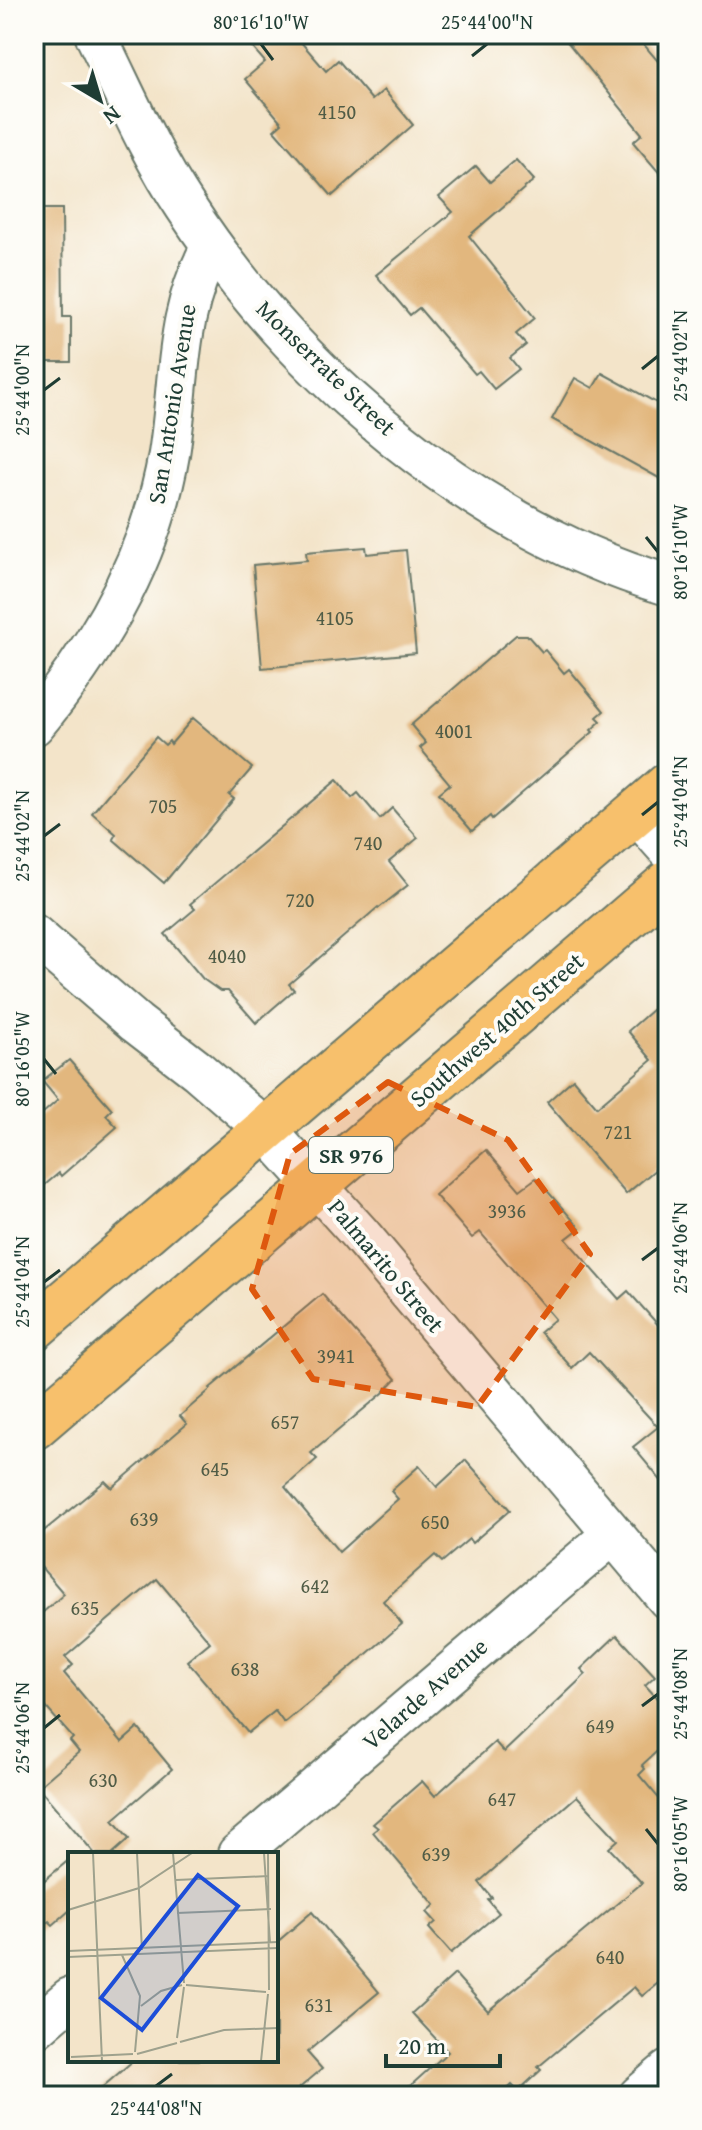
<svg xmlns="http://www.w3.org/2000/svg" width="702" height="2130" font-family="'Gentium Book Plus',serif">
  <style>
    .building { fill: #e2b77e }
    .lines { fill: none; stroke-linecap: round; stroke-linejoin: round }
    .minor-casing { stroke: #697768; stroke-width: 44 }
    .major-casing { stroke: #697768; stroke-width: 48 }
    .minor { stroke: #fff; stroke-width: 40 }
    .major { stroke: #f7c06c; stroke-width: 44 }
    .marked { fill: #de580e; fill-opacity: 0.2; stroke: #de580e; stroke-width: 6; stroke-dasharray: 16 10; stroke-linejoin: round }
    .ticks { fill: none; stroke: #1f3d34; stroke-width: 3 }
    .labels { text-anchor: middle; stroke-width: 8; stroke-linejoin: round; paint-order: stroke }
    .number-label { font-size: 20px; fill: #505c46 }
    .shield { fill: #fdfcf7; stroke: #62766e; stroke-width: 2 }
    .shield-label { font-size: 22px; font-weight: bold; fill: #1f3d34 }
    .street-label { font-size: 24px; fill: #1f3d34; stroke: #fdfcf7 }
    .inset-road { fill: none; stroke: #9ea18d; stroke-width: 2 }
    .view { fill: #1d4ed8; fill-opacity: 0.15; stroke: #1d4ed8; stroke-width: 4 }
    .inset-edge { fill: none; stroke: #1f3d34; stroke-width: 4 }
    .neatline { fill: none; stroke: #1f3d34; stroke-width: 3 }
    .ticks-label { font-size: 20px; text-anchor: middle; fill: #1f3d34 }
  </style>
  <rect width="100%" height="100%" fill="#fdfcf7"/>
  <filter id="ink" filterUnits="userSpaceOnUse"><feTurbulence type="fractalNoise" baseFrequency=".0125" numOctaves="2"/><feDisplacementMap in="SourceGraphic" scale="16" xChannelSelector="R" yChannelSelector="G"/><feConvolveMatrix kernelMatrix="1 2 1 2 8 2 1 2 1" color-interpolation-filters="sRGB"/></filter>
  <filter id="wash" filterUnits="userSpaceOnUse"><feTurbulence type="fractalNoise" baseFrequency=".006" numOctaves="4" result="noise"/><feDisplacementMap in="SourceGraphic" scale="32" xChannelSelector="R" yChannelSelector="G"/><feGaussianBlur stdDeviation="1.8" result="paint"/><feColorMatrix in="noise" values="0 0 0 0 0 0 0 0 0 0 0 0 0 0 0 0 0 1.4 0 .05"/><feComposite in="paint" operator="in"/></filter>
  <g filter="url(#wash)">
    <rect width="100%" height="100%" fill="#f3e4c9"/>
    <g id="blocks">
      <g class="building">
        <polygon points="241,34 294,34 326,71 338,60 372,100 384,90 413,125 332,196 274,130 282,123 245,79 265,62"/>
        <polygon points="561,34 635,34 668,73 668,183 633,142 642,134"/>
        <polygon points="516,160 534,180 469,236 535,318 516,334 526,345 510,358 519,369 494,389 479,371 475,374 419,308 410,315 376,275 453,212 439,197 476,166 490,182"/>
        <polygon points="34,209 62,209 63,317 71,317 71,362 34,362"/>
        <polygon points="602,373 668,409 668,483 552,419 575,378 593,388"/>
        <polygon points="366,547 367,554 406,550 416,653 262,668 253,565 307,560 306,552"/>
        <polygon points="516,635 527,635 542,652 545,650 564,673 569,669 604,711 597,717 601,721 591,730 593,732 492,819 490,816 472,831 439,793 450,784 420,748 426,743 411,725"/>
        <polygon points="193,718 252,768 229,795 234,799 164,883 113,839 116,834 92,813 156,737 165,745 169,741 171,744"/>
        <polygon points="337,780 352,798 358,793 380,819 392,808 418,838 389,862 408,885 379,908 378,907 289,984 294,990 256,1023 228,991 220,991 203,979 165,934 195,909 190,904"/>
        <polygon points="668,996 668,1159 626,1194 547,1102 573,1079 597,1107 652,1060 628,1031"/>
        <polygon points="69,1060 112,1109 106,1115 117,1127 61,1176 59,1173 34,1194 34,1121 58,1100 42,1081"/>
        <polygon points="486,1150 520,1190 536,1178 580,1228 566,1239 619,1299 628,1291 668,1336 668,1489 633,1447 658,1427 589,1352 572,1368 540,1332 555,1319 480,1232 472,1238 435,1195"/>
        <polygon points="322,1294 396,1379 383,1393 311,1453 317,1459 285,1487 339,1552 398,1499 391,1491 419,1466 437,1487 466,1460 510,1510 472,1543 469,1539 442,1562 435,1555 383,1601 402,1624 335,1681 284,1723 275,1711 248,1733 187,1661 210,1642 157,1579 128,1603 65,1657 73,1665 64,1673 122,1742 138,1728 172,1769 113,1820 129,1839 112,1854 95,1854 38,1787 79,1752 70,1741 73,1738 36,1696 34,1698 34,1620 64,1594 34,1559 34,1539 105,1481 112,1488 187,1424 180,1416 211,1389 210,1388"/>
        <polygon points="617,1635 655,1676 645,1685 668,1710 668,1741 642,1765 645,1769 639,1775 668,1809 668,1975 642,1996 634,1987 538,2067 541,2070 518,2091 512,2085 500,2096 399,2096 448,2052 412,2013 455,1974 488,2011 642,1883 609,1848 618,1840 577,1796 479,1882 492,1898 488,1900 499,1913 451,1953 429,1928 436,1922 427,1912 435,1905 373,1832 378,1828 373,1824 422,1781 435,1796 495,1742 504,1752 586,1674 581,1669"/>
        <polygon points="70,1859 70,1910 53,1925 49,1921 34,1934 34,1889"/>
        <polygon points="312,1912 379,1992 307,2052 322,2069 290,2096 92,2096 134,2060 276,2060 276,1943"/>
      </g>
    </g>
  </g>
  <g filter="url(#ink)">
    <use href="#blocks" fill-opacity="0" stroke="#697768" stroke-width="2"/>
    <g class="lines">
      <g class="minor-casing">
        <g id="minor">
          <path d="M95,34c29,58 54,118 90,172 110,169 288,321 483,379"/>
          <path d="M34,725c65,-78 118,-170 135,-271 12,-76 5,-138 43,-208"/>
          <polyline points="636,813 668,849"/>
          <polyline points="34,935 136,1023 197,1070 265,1129 360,1234 668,1599"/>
          <polyline points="238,1854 613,1534"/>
          <polyline points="34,2029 70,1998"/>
          <polyline points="639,2096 668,2071"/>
        </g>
      </g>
      <g class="major-casing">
        <g id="major">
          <polyline points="34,1328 668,785"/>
          <polyline points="34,1427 668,883"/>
        </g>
      </g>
      <use href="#minor" class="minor"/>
      <use href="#major" class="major"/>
    </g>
  </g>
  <path class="marked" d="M388,1082l120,58 82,114 -113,153 -164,-28 -61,-90 38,-135z"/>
  <path class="ticks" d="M261,44l12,16M472,56l15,-12M642,369l16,-13M44,390l16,-12M646,537l12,15M642,815l16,-13M44,836l16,-12M44,1059l12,15M642,1260l16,-12M44,1282l16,-12M642,1706l16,-12M44,1728l16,-13M646,1829l12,15M156,2086l16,-12"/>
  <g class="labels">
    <g class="number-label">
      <text x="337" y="119">4150</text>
      <text x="335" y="625">4105</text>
      <text x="454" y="738">4001</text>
      <text x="163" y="813">705</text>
      <text x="368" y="850">740</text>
      <text x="300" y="907">720</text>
      <text x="227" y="963">4040</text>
      <text x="618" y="1139">721</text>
      <text x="507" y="1218">3936</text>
      <text x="336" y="1363">3941</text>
      <text x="285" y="1429">657</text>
      <text x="215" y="1476">645</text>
      <text x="144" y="1526">639</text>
      <text x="435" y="1529">650</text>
      <text x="315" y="1593">642</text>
      <text x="85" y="1615">635</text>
      <text x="245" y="1676">638</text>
      <text x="600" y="1733">649</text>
      <text x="103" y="1787">630</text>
      <text x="502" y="1806">647</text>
      <text x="436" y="1861">639</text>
      <text x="610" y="1964">640</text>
      <text x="319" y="2012">631</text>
    </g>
    <rect class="shield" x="309" y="1137" width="84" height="36" rx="6"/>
    <g class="shield-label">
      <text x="351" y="1163">SR 976</text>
    </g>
    <g class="street-label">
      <text transform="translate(326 368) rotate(44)" y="8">Monserrate Street</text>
      <text transform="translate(172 404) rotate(-81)" y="8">San Antonio Avenue</text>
      <text transform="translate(497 1030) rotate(-41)" y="8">Southwest 40th Street</text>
      <text transform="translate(386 1266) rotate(50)" y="8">Palmarito Street</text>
      <text transform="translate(425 1694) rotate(-41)" y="8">Velarde Avenue</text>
    </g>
  </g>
  <g transform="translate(68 1852)">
    <rect width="210" height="210" fill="#f3e4c9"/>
    <path class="inset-road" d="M25,1l9,208M69,1l5,97M105,1l11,130M196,1l6,90M200,1l1,137M108,28l93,-4M0,58l71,-22 53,-35M109,61l94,-4M0,99l210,-9M54,103l18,41 -5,56M0,105l210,-9M118,133l80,7M73,154l20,-15 21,-6M109,186l7,-51M112,190l44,-12 54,-2M69,202l40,-11M3,205l62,-3M193,209l7,-67"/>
    <path class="view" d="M130,23l40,31 -96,124 -41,-32z"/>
    <rect width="210" height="210" class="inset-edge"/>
  </g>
  <rect width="702" height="2130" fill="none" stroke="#fdfcf7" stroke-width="88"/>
  <g transform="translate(100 100) rotate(142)" stroke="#fdfcf7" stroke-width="6" paint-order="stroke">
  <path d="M0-6L14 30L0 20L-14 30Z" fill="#1f3d34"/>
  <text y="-12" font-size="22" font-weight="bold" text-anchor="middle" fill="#1f3d34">N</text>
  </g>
  <path d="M386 2054v12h114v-12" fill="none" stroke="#1f3d34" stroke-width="4"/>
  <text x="398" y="2054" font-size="24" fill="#1f3d34" stroke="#fdfcf7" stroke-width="6" paint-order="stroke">20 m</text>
  <rect x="44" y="44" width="614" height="2042" class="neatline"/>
  <g class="ticks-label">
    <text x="261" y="29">80°16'10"W</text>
    <text x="487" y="29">25°44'00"N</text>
    <text transform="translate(680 356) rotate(-90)" y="7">25°44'02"N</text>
    <text transform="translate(22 390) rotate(-90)" y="7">25°44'00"N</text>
    <text transform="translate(680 552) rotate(-90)" y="7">80°16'10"W</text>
    <text transform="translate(680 802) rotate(-90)" y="7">25°44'04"N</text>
    <text transform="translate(22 836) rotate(-90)" y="7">25°44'02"N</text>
    <text transform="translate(22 1059) rotate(-90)" y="7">80°16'05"W</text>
    <text transform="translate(680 1248) rotate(-90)" y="7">25°44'06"N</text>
    <text transform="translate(22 1282) rotate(-90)" y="7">25°44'04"N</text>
    <text transform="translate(680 1694) rotate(-90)" y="7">25°44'08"N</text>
    <text transform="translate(22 1728) rotate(-90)" y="7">25°44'06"N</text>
    <text transform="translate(680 1844) rotate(-90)" y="7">80°16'05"W</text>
    <text x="156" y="2115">25°44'08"N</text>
  </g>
</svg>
